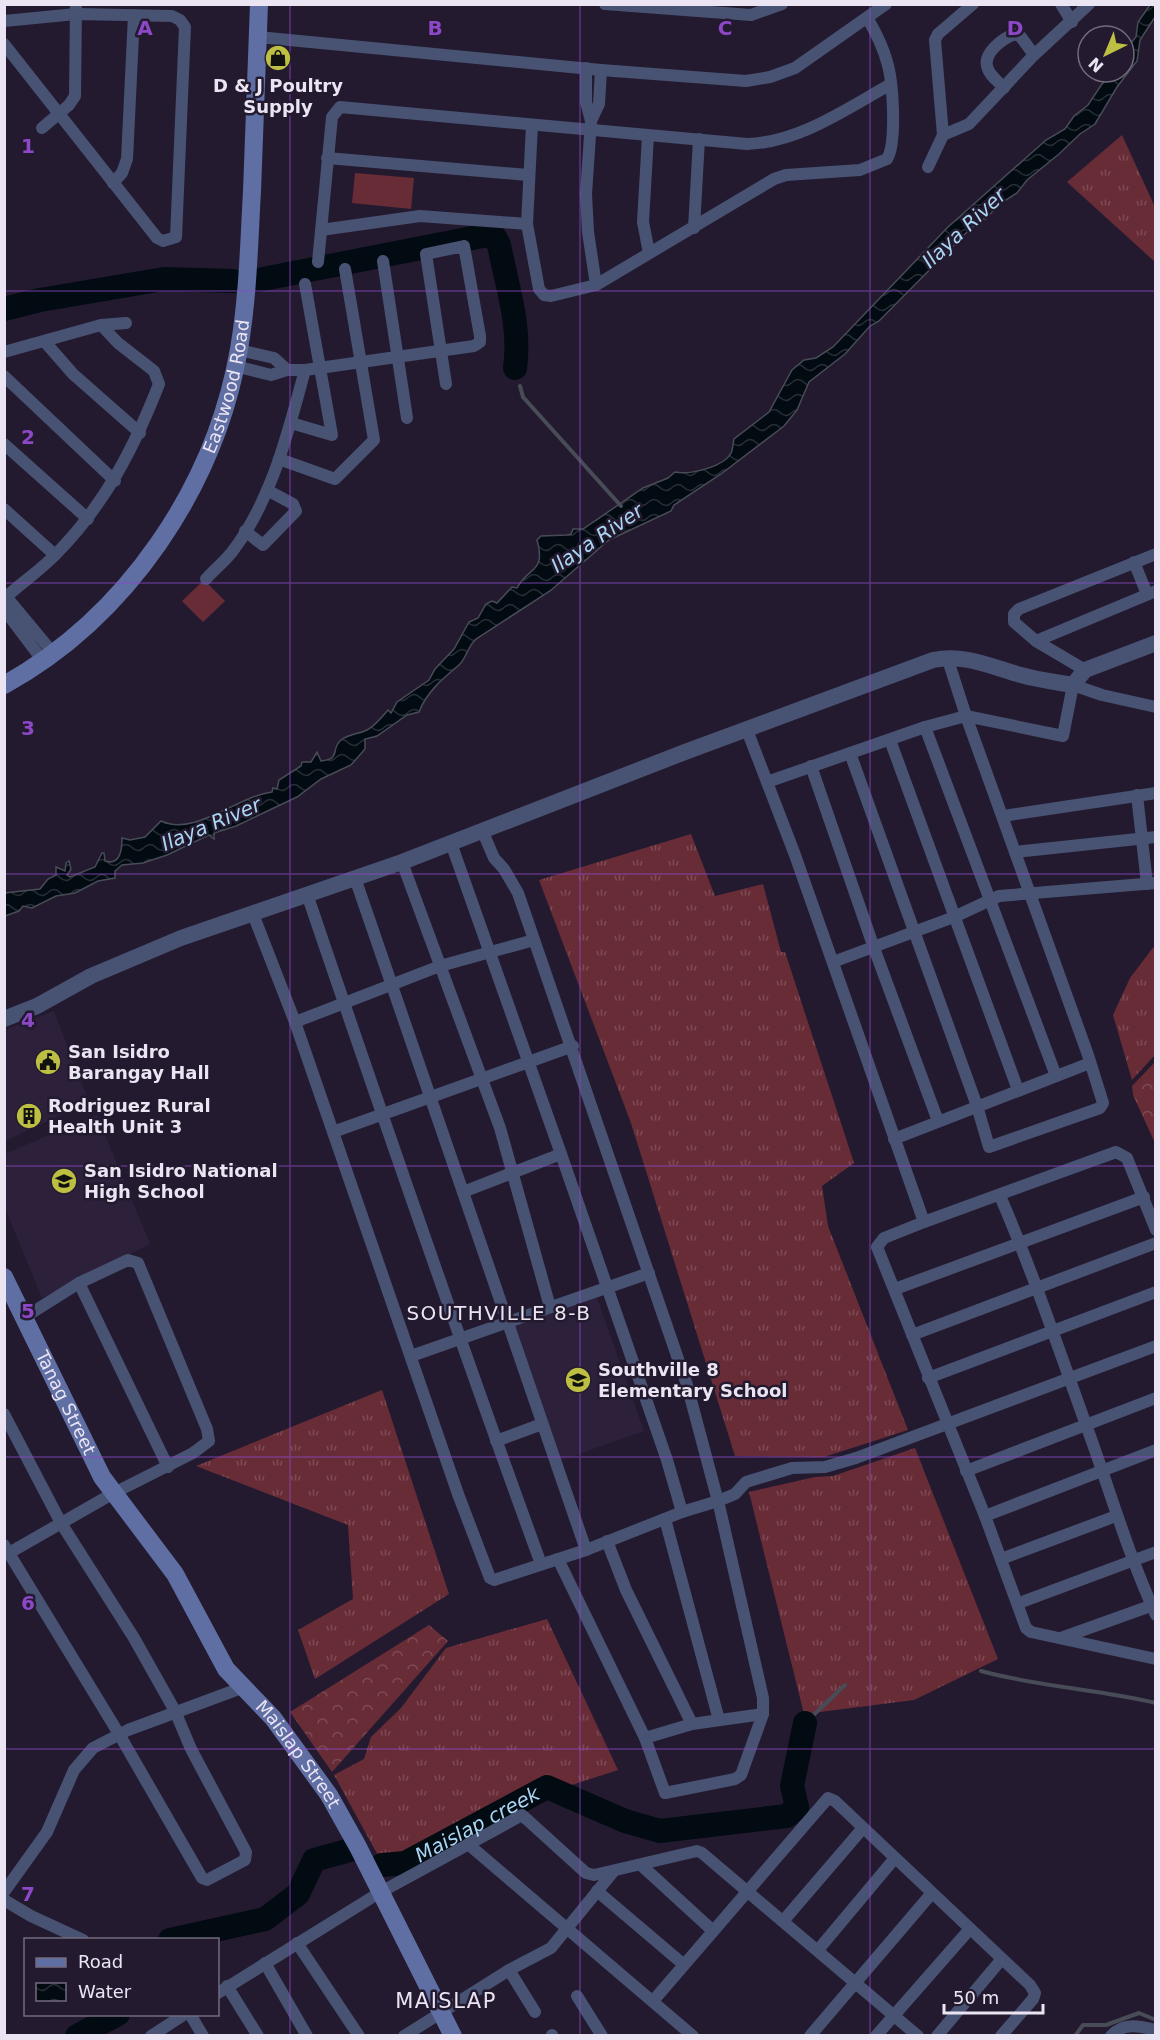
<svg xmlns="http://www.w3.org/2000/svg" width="1160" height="2040" font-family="'DejaVu Sans',sans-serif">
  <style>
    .built { fill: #2c203b }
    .grass { fill: url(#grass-tufts) }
    .forest { fill: url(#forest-crowns) }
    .garden { fill: #682c37 }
    .water { fill: url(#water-waves); stroke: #484c56; stroke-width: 1.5 }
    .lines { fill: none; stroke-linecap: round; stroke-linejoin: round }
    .stream { stroke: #484c56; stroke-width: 4 }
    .river { stroke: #020a12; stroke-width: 24 }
    .minor { stroke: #485273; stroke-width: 12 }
    .tertiary { stroke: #485273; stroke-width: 16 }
    .secondary { stroke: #5f6ea3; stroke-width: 18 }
    .grid { fill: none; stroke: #8c48c7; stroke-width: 1.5; stroke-opacity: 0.55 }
    .labels { text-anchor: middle; stroke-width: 5; stroke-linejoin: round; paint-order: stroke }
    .poi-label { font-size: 18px; font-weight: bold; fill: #ebe5f3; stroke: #231a2f; text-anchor: start }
    .street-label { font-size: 18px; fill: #ebe5f3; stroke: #231a2f }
    .water-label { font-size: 20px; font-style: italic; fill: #aad5f3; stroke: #231a2f }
    .neighbourhood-label { font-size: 20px; letter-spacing: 1.5px; fill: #ebe5f3; stroke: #231a2f }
    .quarter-label { font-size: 21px; letter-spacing: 1.5px; fill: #ebe5f3; stroke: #231a2f }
    .grid-label { font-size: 20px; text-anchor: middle; font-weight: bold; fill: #8c48c7; stroke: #231a2f; stroke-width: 5; stroke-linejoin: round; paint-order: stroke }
  </style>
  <defs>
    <pattern id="grass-tufts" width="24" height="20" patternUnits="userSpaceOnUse" patternTransform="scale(1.5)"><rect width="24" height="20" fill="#682c37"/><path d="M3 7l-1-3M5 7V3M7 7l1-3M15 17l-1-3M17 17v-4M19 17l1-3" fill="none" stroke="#7e4a54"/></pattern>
    <pattern id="forest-crowns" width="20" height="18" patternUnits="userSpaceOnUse" patternTransform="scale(1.5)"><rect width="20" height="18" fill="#682c37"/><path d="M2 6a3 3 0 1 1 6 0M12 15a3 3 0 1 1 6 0" fill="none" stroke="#7e4a54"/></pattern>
    <pattern id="water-waves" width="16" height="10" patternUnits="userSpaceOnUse" patternTransform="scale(1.5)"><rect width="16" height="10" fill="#020a12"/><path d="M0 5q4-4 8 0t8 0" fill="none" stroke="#272e35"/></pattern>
  </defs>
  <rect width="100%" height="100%" fill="#231a2f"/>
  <g class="built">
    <polygon points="54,1011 89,1102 5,1141 5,1030"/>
    <polygon points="97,1115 150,1244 42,1298 5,1208 4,1154"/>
    <polygon points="597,1298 644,1431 559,1461 510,1328"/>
  </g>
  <g class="grass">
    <polygon points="1122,135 1155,207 1155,262 1067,182"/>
    <polygon points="691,834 715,896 763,884 781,952 785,952 854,1163 822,1186 828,1226 908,1430 824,1457 735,1456 631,1123 539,880"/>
    <polygon points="1155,945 1155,1055 1132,1080 1113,1015 1130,978"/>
    <polygon points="382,1390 449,1594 315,1679 298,1630 353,1599 348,1525 196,1466"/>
    <polygon points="915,1448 998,1659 914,1700 804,1714 749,1492 815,1477 833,1476"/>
    <polygon points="547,1619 618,1770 507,1806 425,1856 380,1859 334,1775 364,1759 371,1737 401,1708 446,1648"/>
  </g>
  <g class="forest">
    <polygon points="1155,1062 1155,1143 1133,1095 1132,1086"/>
    <polygon points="429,1625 448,1641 332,1772 290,1712"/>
  </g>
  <g class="garden">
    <polygon points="355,173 414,178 411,209 352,203"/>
    <polygon points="204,580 225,601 203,622 182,601"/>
  </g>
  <path class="water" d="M1150,5h5v12l-15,23 -3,21 -20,26 -22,37 -15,10 -21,20 -32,26 -10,13 -19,12 -12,14h-4l-14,12 -89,90 -9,5 -25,28 -36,28 -12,28 -13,16 -63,48 -47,31 -3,6 -62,29 -59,51 -74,48c-9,8 -9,19 -18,27 -15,12 -32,27 -39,46l-12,3 -30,21 -12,3v10l-14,16 -30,14 -24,18 -61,29 -22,7v6l-5,-4 -42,20 -24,8 -21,2 -7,6v7l-17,3 -23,12 -19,3 -24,12 -9,-2 -4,5 -14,5v-23l35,-4 8,-10 8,-4v-8l9,4 1,-8 3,-2 2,8 -4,6 3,2 25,-10 7,-14h2l1,8c16,5 17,-13 17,-23l8,2 15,-3 16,-16c34,16 74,-24 111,-29l1,-4 4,1 2,-9 22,-14 1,-4h9l6,-10 4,9c21,-2 9,-12 20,-21 8,-6 18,-6 26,-10 8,-4 15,-13 21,-20l3,3 6,-11 32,-22 6,-11 19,-20 15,-27 9,-4 8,-14 6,-3 5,2 15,-16 5,1c12,-22 29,-15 20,-48l4,-4 26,-1 4,-1 2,-5h10l60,-41 25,-10 7,-6c14,3 49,-5 56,-19 2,-4 2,-10 3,-14l35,-27 23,-42 12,-10 12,-2 17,-11 115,-120 98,-87 19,-11 9,-13 14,-11 22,-33h14v-21l12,-14 2,-15z"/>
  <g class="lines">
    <g class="stream">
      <polyline points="520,386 523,397 621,506"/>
      <path d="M981,1671c58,16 117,18 175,32"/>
      <polyline points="805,1723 845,1685"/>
      <polyline points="1075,2036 1083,2025 1106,2025 1139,2013 1156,2020"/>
    </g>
    <g class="river">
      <path d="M258,280l235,-46 6,11c8,41 22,81 16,123"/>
      <polyline points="4,309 40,300 164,279 233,281"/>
      <path id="s1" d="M382,1865l23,-2 142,-76 78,34 35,10 127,-15 10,-9 -5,-21 13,-63"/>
      <polyline points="170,1940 265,1919 298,1894 314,1860 350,1850"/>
      <polyline points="77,2036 118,2014"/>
    </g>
    <g class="minor">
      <polyline points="605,4 751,15 782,4"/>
      <polyline points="973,4 938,34 935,40 943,135 969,124 1034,55 1089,4"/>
      <polyline points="1061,4 1072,22"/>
      <polyline points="4,21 76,14 172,16 180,20 185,27 176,237 163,241 157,238 4,44"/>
      <polyline points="258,37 601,70 746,81 770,77 795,68 886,4"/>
      <polyline points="586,68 586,102 591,121 586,194 588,232 596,285"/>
      <path d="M1004,88c-5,-6 -14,-12 -16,-19 -7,-15 15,-31 27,-35l6,3 13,18"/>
      <polyline points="591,121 599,104 601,70"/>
      <path d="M532,125l-5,99 12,65 5,6 7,1 45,-11 178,-106 12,-4 74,-5 27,-11c10,-16 6,-78 0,-97 -4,-16 -11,-29 -19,-43"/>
      <polyline points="42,128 69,105 75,96 76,4"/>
      <polyline points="648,136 643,222 649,253"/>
      <polyline points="327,158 528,175"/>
      <polyline points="928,167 943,135"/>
      <polyline points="113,183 122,173 127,159 134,15"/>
      <polyline points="694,228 699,139"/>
      <polyline points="321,230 420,216 527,224"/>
      <polyline points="383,261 407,418"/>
      <path d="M318,262l14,-145 8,-10 407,37c53,-2 99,-35 144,-60"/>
      <polyline points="45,342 73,374 140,433"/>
      <polyline points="239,350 274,358 287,370"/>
      <polyline points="4,352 101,325 126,323"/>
      <polyline points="235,366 271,375 287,370 305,370 474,346 480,342 480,336 464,246 426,254 446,384"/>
      <polyline points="4,376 115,481"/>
      <polyline points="291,423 332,435 305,284"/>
      <polyline points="4,444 88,519"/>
      <polyline points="279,459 335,479 374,440 345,269"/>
      <polyline points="4,509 55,555"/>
      <polyline points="245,531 263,545 296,511 293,504 267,490"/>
      <polyline points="1134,562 1147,594"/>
      <path d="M206,579c8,-9 18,-17 26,-27 40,-52 56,-120 73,-182"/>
      <polyline points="4,594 53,653"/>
      <path d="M4,599c17,-16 37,-29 53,-46 48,-49 77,-105 102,-169l-5,-13 -36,-28 -17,-18"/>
      <polyline points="4,609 43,661"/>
      <polyline points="1036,641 1156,591"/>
      <polyline points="1085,670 1036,641 1014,622 1014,614 1019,609 1156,554"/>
      <polyline points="925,727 1056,1076"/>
      <polyline points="747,730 795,855 924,1222"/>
      <polyline points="890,740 1018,1090"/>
      <polyline points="850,753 977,1106 989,1147 1100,1108 1103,1103 1088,1055 966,716 947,657"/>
      <polyline points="811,766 874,948 938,1121"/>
      <polyline points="767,782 925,727 966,716 1063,736 1073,685 1102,695 1156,707"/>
      <polyline points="1137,795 1147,884"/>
      <polyline points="1003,816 1156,793"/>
      <polyline points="482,830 494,858 504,869 518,893 687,1385 719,1505 763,1698 763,1714 741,1775 735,1779 665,1793 645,1738"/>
      <polyline points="451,843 561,1154 667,1460 682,1512"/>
      <polyline points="1015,852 1156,837"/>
      <polyline points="402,862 500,1128 550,1307"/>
      <polyline points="355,878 586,1550"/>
      <path d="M307,894c76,224 153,448 234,670"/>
      <polyline points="253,914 295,1022 458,1494 490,1578 494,1580 586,1550 682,1512 718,1501 735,1494 746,1482 792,1468 825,1467 856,1458 1156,1346"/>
      <polyline points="833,962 954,917 999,896 1156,883"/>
      <polyline points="295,1022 440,966 534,940"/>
      <polyline points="333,1132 573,1046"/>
      <polyline points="894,1139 1090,1063"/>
      <polyline points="463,1192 561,1154"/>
      <path d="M1000,1196c32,74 58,151 85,226 24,65 42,130 71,193"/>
      <polyline points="1156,1230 1127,1158 1116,1152 924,1222 884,1238 877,1247 985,1516 1026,1628 1031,1632 1156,1659"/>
      <polyline points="79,1283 168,1467"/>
      <polyline points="895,1289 1144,1197"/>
      <polyline points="912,1335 1156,1243"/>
      <polyline points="411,1356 649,1273"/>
      <polyline points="928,1378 1156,1292"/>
      <polyline points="4,1414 61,1523 134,1638 175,1711 191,1749 246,1852 245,1860 207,1880 202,1878 119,1734 4,1545"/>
      <polyline points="496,1441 542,1424"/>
      <polyline points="966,1471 1156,1398"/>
      <polyline points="985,1516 1156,1450"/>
      <polyline points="665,1519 719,1720"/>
      <polyline points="607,1541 626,1590 692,1724"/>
      <polyline points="9,1553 112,1494 193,1453 209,1441 207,1429 138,1263 128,1260 79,1283 25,1317"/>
      <polyline points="558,1559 645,1738 692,1724 763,1714"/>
      <polyline points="1001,1559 1116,1516"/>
      <polyline points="1019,1603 1156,1552"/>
      <polyline points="1061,1638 1156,1604"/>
      <polyline points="468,1844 693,2036"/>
      <polyline points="641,1865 712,1930"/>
      <polyline points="597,1891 683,1964"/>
      <polyline points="4,1892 47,1832 74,1770 93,1748 128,1730 244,1687"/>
      <polyline points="4,1900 31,1916 83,1940"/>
      <polyline points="784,1920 863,1828"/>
      <polyline points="297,1943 359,2036"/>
      <polyline points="818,1950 895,1858"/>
      <polyline points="265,1963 307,2036"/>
      <polyline points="509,1970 535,2012"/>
      <polyline points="227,1986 258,2036"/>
      <polyline points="218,1993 379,1893 522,1815 586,1873 594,1875 697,1851 702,1853 918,2036"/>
      <polyline points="577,1996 602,2036"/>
      <polyline points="653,2001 828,1798 835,1801 1030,1985 1035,1993 1033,1999 1001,2036"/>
      <polyline points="190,2014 203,2036"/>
      <polyline points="552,2035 552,2036"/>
      <polyline points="151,2036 185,2014"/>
      <polyline points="404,2036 509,1970 551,1948 613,1872"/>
      <polyline points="810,2036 932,1893"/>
      <polyline points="876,2036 969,1930"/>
      <polyline points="937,2036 1001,1960"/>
      <path d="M1111,2036c12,-14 29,-10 45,-6"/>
    </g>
    <path class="tertiary" d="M4,1019l33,-13 54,-30 90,-38 221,-76 283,-110 248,-92c31,-7 59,7 88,15 17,5 35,7 52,10l12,-15 71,-27"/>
    <g class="secondary">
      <path id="s2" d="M4,685c123,-68 211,-198 235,-336 9,-52 10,-105 13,-158 2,-62 5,-124 7,-187"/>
      <path id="s3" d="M4,1277l98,200 73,97 51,95 47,49 56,77 29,52 95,189"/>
    </g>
  </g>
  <path class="grid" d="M290,4v2032M580,4v2032M870,4v2032M4,291h1152M4,583h1152M4,874h1152M4,1166h1152M4,1457h1152M4,1749h1152"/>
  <defs>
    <g id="shop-disc" transform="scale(1.35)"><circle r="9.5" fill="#bdbf43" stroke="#231a2f"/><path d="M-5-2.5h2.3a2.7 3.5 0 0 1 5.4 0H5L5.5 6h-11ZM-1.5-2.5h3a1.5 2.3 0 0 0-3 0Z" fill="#111"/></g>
    <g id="civic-disc" transform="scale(1.35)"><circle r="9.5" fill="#bdbf43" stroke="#231a2f"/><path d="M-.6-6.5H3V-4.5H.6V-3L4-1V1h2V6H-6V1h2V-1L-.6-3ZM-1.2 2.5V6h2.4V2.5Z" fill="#111"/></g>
    <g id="building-disc" transform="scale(1.35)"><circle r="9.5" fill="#bdbf43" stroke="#231a2f"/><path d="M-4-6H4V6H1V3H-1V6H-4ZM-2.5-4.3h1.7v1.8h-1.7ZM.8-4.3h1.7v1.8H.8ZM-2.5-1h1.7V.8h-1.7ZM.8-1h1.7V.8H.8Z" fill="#111"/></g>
    <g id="school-disc" transform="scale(1.35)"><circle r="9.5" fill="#bdbf43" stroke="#231a2f"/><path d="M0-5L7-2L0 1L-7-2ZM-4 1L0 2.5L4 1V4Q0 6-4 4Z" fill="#111"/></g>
  </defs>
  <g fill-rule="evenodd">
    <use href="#shop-disc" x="278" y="58"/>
    <use href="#civic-disc" x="48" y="1062"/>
    <use href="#building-disc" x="29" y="1116"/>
    <use href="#school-disc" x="64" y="1181"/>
    <use href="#school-disc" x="578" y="1380"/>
  </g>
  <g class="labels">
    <g class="poi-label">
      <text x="278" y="92" text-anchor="middle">D &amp; J Poultry<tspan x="278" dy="21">Supply</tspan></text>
      <text x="68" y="1058">San Isidro<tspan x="68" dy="21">Barangay Hall</tspan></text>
      <text x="48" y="1112">Rodriguez Rural<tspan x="48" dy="21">Health Unit 3</tspan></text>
      <text x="84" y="1177">San Isidro National<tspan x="84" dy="21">High School</tspan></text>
      <text x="598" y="1376">Southville 8<tspan x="598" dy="21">Elementary School</tspan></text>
    </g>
    <g class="street-label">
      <text dy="6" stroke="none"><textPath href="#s2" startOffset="384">Eastwood Road</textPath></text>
      <text dy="6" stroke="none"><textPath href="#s3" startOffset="140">Tanag Street</textPath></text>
      <text dy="6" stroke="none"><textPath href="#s3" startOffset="564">Maislap Street</textPath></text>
    </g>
    <g class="water-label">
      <text transform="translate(964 228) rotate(-43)" y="7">Ilaya River</text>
      <text transform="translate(597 538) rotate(-34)" y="7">Ilaya River</text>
      <text transform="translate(211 824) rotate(-23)" y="7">Ilaya River</text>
      <text dy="7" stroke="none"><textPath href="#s1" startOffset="105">Maislap creek</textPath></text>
    </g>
    <g class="neighbourhood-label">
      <text x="499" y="1320">SOUTHVILLE 8-B</text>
    </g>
    <g class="quarter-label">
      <text x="446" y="2008">MAISLAP</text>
    </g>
  </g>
  <g class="grid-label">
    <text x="145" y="35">A</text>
    <text x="435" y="35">B</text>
    <text x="725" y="35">C</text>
    <text x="1015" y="35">D</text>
    <text x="28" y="153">1</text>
    <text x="28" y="444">2</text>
    <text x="28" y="735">3</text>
    <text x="28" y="1027">4</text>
    <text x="28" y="1318">5</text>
    <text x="28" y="1610">6</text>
    <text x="28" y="1901">7</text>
  </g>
  <rect width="1160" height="2040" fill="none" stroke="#ebe5f3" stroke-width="12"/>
  <rect x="24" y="1938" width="195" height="78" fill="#231a2f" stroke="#736b7d" stroke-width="1.5"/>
  <rect x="36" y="1958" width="30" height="9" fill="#5f6ea3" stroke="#736b7d" stroke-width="1.5"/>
  <text x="78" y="1968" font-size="18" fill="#ebe5f3">Road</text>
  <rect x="36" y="1983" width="30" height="18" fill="url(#water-waves)" stroke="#736b7d" stroke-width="1.5"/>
  <text x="78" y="1998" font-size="18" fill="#ebe5f3">Water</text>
  <g transform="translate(1106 54) rotate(223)"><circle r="28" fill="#231a2f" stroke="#736b7d" stroke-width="1.5"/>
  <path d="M0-4.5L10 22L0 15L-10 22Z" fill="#bdbf43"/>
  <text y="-9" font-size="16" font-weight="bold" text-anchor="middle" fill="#ebe5f3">N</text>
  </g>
  <path d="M944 2004v9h99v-9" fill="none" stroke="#ebe5f3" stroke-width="3"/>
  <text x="953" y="2004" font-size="18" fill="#ebe5f3" stroke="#231a2f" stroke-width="4.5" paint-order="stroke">50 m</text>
</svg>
